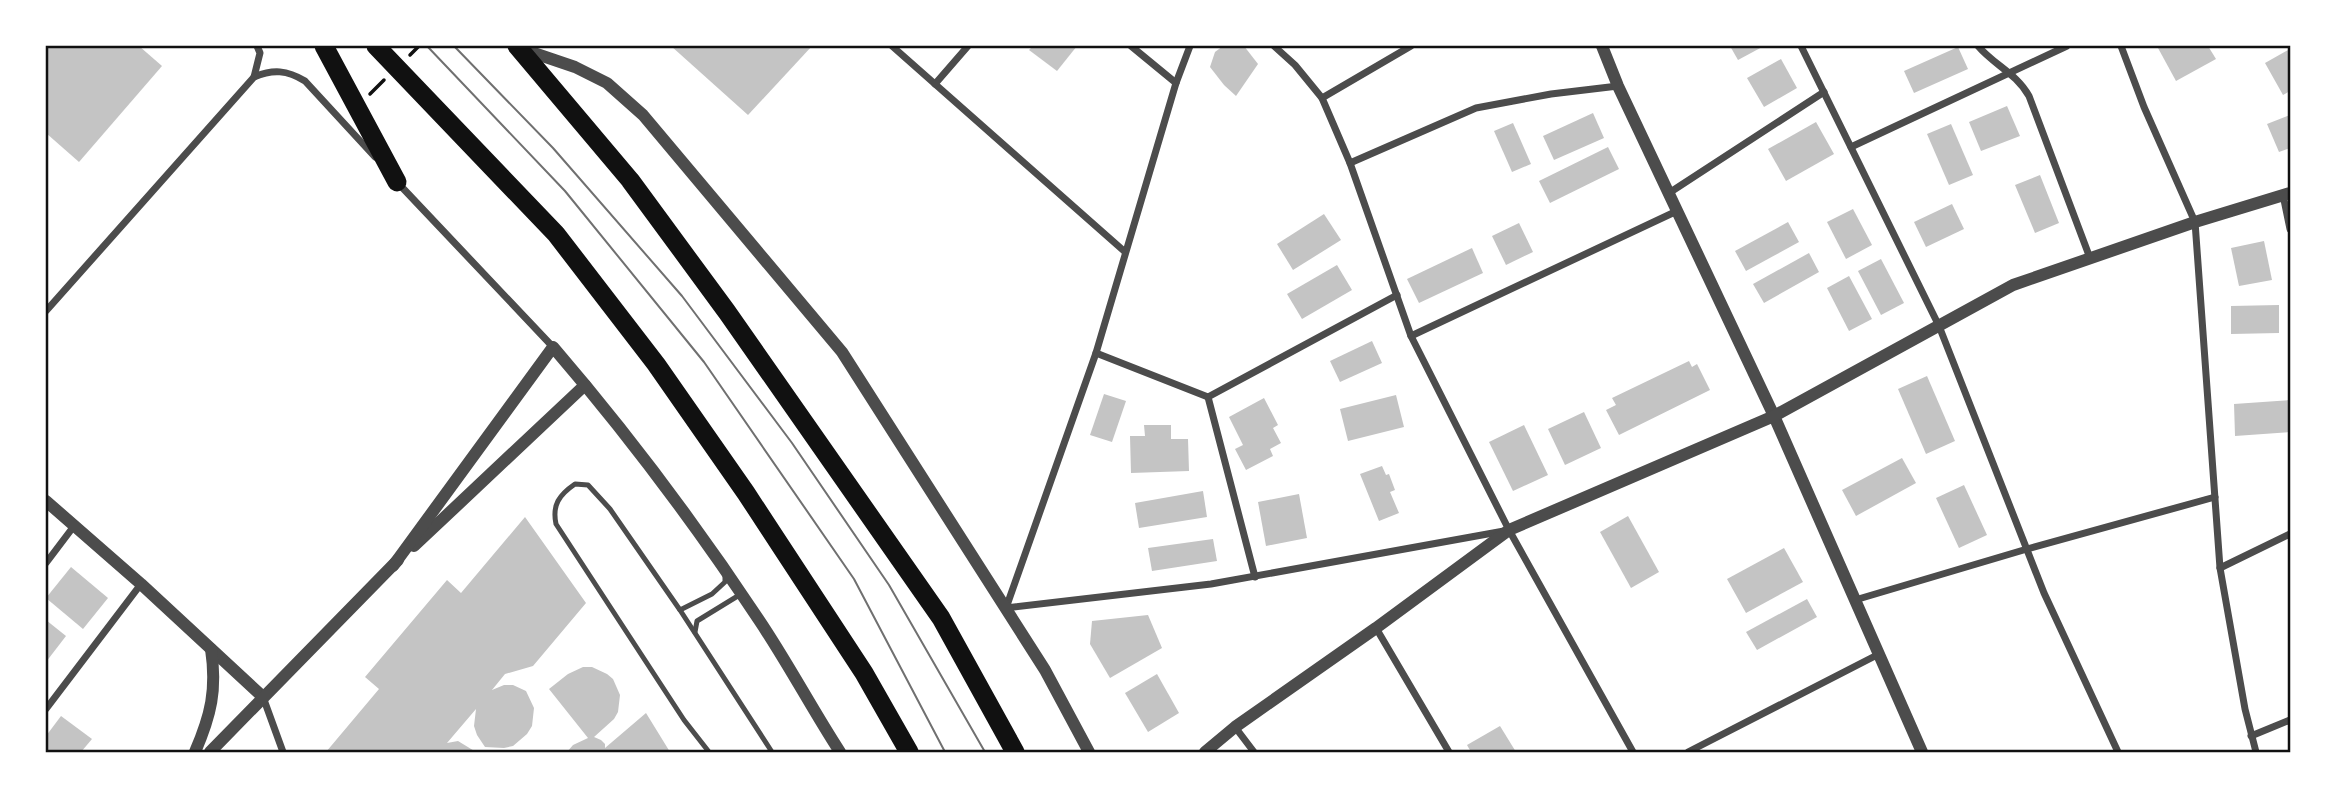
<svg xmlns="http://www.w3.org/2000/svg" width="2336" height="798" font-family="Roboto,sans-serif">
  <style>
    .building { fill: #c4c4c4 }
    .lines { fill: none; stroke-linecap: round; stroke-linejoin: round }
    .path { stroke: #111; stroke-width: 3.5 }
    .service { stroke: #4c4c4c; stroke-width: 5 }
    .minor { stroke: #4c4c4c; stroke-width: 7 }
    .tertiary { stroke: #4c4c4c; stroke-width: 12 }
    .trunk { stroke: #111; stroke-width: 19 }
    .tram { stroke: #707070; stroke-width: 2 }
    .neatline { fill: none; stroke: #111; stroke-width: 2.5 }
  </style>
  <rect width="100%" height="100%" fill="#fff"/>
  <g class="building">
    <polygon points="46,46 139,46 162,66 79,162 46,133"/>
    <polygon points="671,46 812,46 748,115"/>
    <polygon points="1033,46 1077,46 1057,71 1029,50"/>
    <polygon points="1223,46 1244,46 1258,64 1236,96 1224,85 1210,67 1215,52"/>
    <polygon points="1730,46 1764,46 1738,60"/>
    <polygon points="2162,46 2208,46 2216,59 2176,81 2158,48"/>
    <polygon points="1958,47 1968,69 1914,93 1904,71"/>
    <polygon points="2290,49 2290,91 2283,95 2265,63"/>
    <polygon points="1781,59 1797,88 1764,107 1747,78"/>
    <polygon points="2007,106 2020,136 1981,151 1969,122"/>
    <polygon points="1593,113 1604,138 1554,160 1543,136"/>
    <polygon points="2290,115 2290,148 2279,152 2267,124"/>
    <polygon points="1816,122 1834,154 1786,181 1768,149"/>
    <polygon points="1513,123 1531,164 1512,172 1494,131"/>
    <polygon points="1951,124 1973,175 1949,185 1927,134"/>
    <polygon points="1608,147 1619,169 1550,203 1539,181"/>
    <polygon points="2040,175 2059,223 2035,233 2015,185"/>
    <polygon points="1952,204 1964,229 1926,247 1914,222"/>
    <polygon points="1853,209 1872,245 1846,259 1827,222"/>
    <polygon points="1324,214 1341,240 1293,270 1277,244"/>
    <polygon points="1788,222 1799,242 1746,271 1735,251"/>
    <polygon points="1519,223 1533,252 1506,265 1492,236"/>
    <polygon points="2264,241 2272,280 2239,286 2231,248"/>
    <polygon points="1472,248 1483,273 1419,303 1407,279"/>
    <polygon points="1809,253 1819,272 1764,303 1753,284"/>
    <polygon points="1881,259 1904,303 1881,315 1858,271"/>
    <polygon points="1337,265 1352,290 1302,319 1287,294"/>
    <polygon points="1849,276 1872,319 1849,331 1827,288"/>
    <polygon points="2279,305 2279,333 2231,334 2231,306"/>
    <polygon points="1372,341 1382,363 1340,382 1330,361"/>
    <polygon points="1689,361 1692,367 1697,364 1710,390 1619,435 1606,410 1616,405 1612,398"/>
    <polygon points="1927,376 1955,441 1926,454 1898,389"/>
    <polygon points="1104,394 1126,401 1112,442 1090,435"/>
    <polygon points="1396,395 1404,427 1348,441 1340,409"/>
    <polygon points="1264,398 1278,425 1273,428 1281,443 1270,449 1273,456 1246,470 1235,449 1243,445 1229,417"/>
    <polygon points="2290,400 2290,432 2235,436 2234,404"/>
    <polygon points="1584,412 1601,448 1565,465 1548,429"/>
    <polygon points="1144,425 1171,425 1171,439 1188,439 1189,471 1131,473 1130,436 1145,436"/>
    <polygon points="1524,425 1548,475 1513,491 1489,442"/>
    <polygon points="1902,458 1916,483 1856,516 1842,490"/>
    <polygon points="1382,466 1386,475 1389,474 1395,490 1390,492 1399,513 1379,521 1360,474"/>
    <polygon points="1964,485 1987,535 1959,548 1936,498"/>
    <polygon points="1203,491 1207,517 1139,528 1135,503"/>
    <polygon points="1299,494 1307,538 1266,546 1258,502"/>
    <polygon points="1628,516 1659,572 1631,588 1600,532"/>
    <polygon points="525,517 586,603 533,666 505,674 492,690 504,685 513,685 526,691 534,708 532,726 527,734 513,746 504,748 485,747 477,735 474,726 476,709 447,743 458,741 476,752 326,752 379,689 365,677 447,580 461,593"/>
    <polygon points="1213,539 1217,561 1152,571 1148,548"/>
    <polygon points="1784,548 1803,582 1746,613 1727,579"/>
    <polygon points="71,567 108,598 83,629 46,598"/>
    <polygon points="1807,599 1817,617 1757,650 1746,632"/>
    <polygon points="1148,615 1162,648 1110,678 1090,644 1092,621"/>
    <polygon points="46,620 66,636 46,662"/>
    <polygon points="583,667 592,667 607,674 613,679 620,695 618,712 614,719 594,737 601,740 605,744 605,748 646,713 670,752 567,752 573,745 588,738 549,689 568,674"/>
    <polygon points="1157,674 1179,713 1148,732 1125,693"/>
    <polygon points="61,716 92,739 81,752 46,752 46,736"/>
    <polygon points="1500,726 1516,752 1471,752 1467,745"/>
  </g>
  <g class="lines">
    <g class="path">
      <polyline points="410,55 419,46"/>
      <polyline points="370,94 384,80"/>
    </g>
    <g class="service">
      <polyline points="680,610 712,594 725,582 725,576"/>
      <polyline points="695,632 697,621 741,594"/>
      <path d="M709,752l-25,-32 -128,-196c-4,-19 3,-29 19,-40l13,1 22,24 70,101 92,142"/>
    </g>
    <g class="minor">
      <polyline points="892,46 1124,251"/>
      <polyline points="1131,46 1176,83"/>
      <polyline points="1190,46 1176,83 1096,353 1006,608 1211,584 1504,531"/>
      <polyline points="1274,46 1295,65 1322,98 1350,163 1411,336 1509,530 1633,752"/>
      <polyline points="1801,46 1939,326 2044,593 2118,752"/>
      <path d="M1978,46c16,19 38,27 51,50l61,162"/>
      <polyline points="2121,46 2144,107 2195,222 2220,568 2245,709 2256,752"/>
      <polyline points="254,77 260,53 257,46"/>
      <polyline points="935,84 968,46"/>
      <polyline points="1322,98 1411,46"/>
      <polyline points="1851,147 2067,46"/>
      <polyline points="1350,163 1476,108 1551,94 1618,86"/>
      <polyline points="397,182 553,347"/>
      <polyline points="1669,193 1824,92"/>
      <polyline points="2283,195 2290,229"/>
      <path d="M46,311l208,-234c19,-8 33,-7 51,4l70,76"/>
      <polyline points="1411,336 1677,211"/>
      <polyline points="1096,353 1208,397 1397,295"/>
      <polyline points="1208,397 1255,577"/>
      <polyline points="46,563 74,526"/>
      <polyline points="2220,568 2290,534"/>
      <polyline points="1855,600 2027,549 2215,497"/>
      <polyline points="1376,628 1449,752"/>
      <polyline points="263,697 283,752"/>
      <polyline points="46,709 141,584"/>
      <polyline points="1235,727 1254,752"/>
      <polyline points="2251,736 2290,720"/>
      <polyline points="1688,752 1879,654"/>
    </g>
    <g class="tertiary">
      <polyline points="1602,46 1618,86 1774,416 1922,752"/>
      <polyline points="522,49 575,67 607,83 643,115 842,352 1045,670 1089,752"/>
      <polyline points="46,501 141,584 263,697"/>
      <polyline points="414,546 585,385"/>
      <path d="M393,566l160,-219c74,86 143,178 206,273 29,43 53,89 81,132"/>
      <path d="M195,752c16,-37 22,-62 16,-103"/>
      <polyline points="210,752 398,560"/>
      <polyline points="1205,752 1235,727 1376,628 1509,530 1774,416 2013,285 2195,222 2290,193"/>
    </g>
    <g class="trunk">
      <polyline points="324,46 397,182"/>
      <polyline points="376,46 556,234 656,364 746,493 864,673 909,752"/>
      <polyline points="517,46 630,180 727,312 941,618 1015,752"/>
    </g>
    <g class="tram">
      <polyline points="427,46 565,191 704,362 854,579 945,752"/>
      <polyline points="454,46 553,148 682,296 792,443 889,585 985,752"/>
    </g>
  </g>
  <rect width="2336" height="798" fill="none" stroke="#ffffff" stroke-width="94"/>
  <rect x="47" y="47" width="2242" height="704" class="neatline"/>
</svg>
